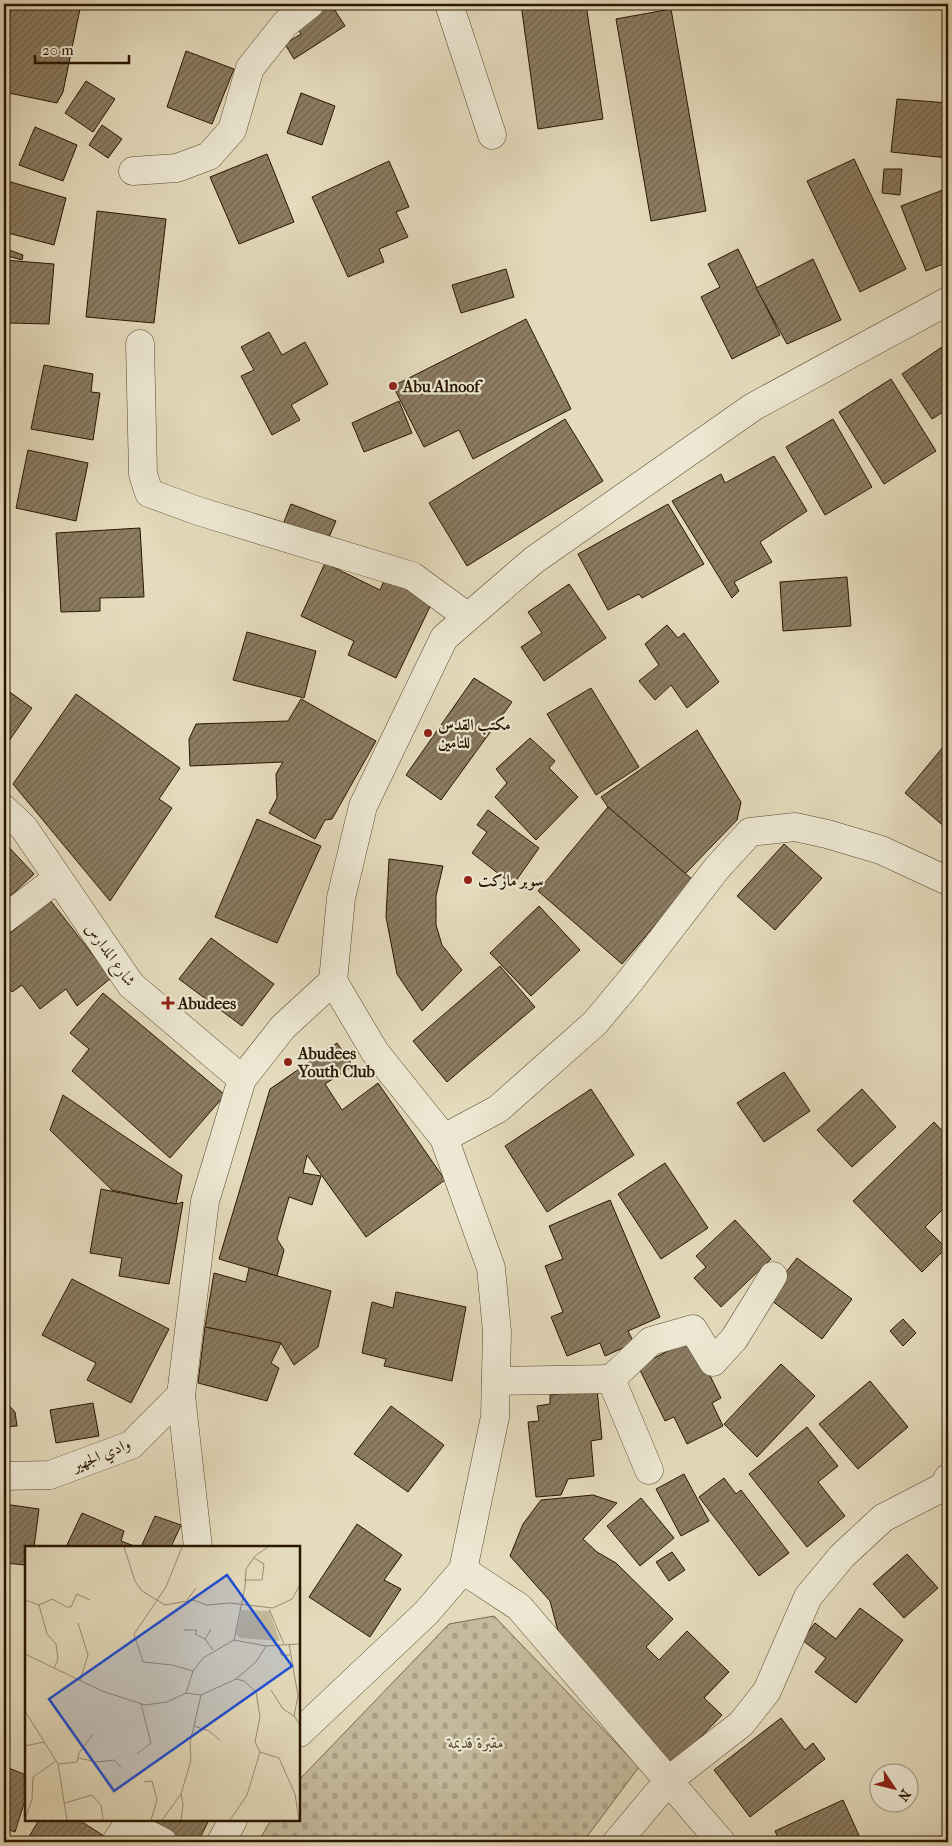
<svg xmlns="http://www.w3.org/2000/svg" width="952" height="1846" font-family="'IM FELL French Canon',Amiri,serif">
  <style>
    .cemetery { fill: url(#cemetery-stones); stroke: #77684e }
    .building { fill: url(#building-hatch); stroke: #2a1600 }
    .lines { fill: none; stroke-linecap: round; stroke-linejoin: round }
    .minor-casing { stroke: #58472f; stroke-width: 29 }
    .tertiary-casing { stroke: #58472f; stroke-width: 29 }
    .minor { stroke: #ede8d3; stroke-width: 28 }
    .tertiary { stroke: #ede8d3; stroke-width: 28 }
    .poi-dot { fill: #8f2418; stroke: #ede8d3; stroke-width: 2 }
    .labels { text-anchor: middle; stroke-width: 4.5; stroke-linejoin: round; paint-order: stroke }
    .poi-label { font-size: 16px; font-weight: bold; fill: #2a1600; stroke: #ede8d3; text-anchor: start }
    .street-label { font-size: 16px; fill: #2a1600; stroke: #ede8d3 }
    .park-label { font-size: 16px; font-style: italic; fill: #58472f; stroke: #ede8d3 }
    .inset-road { fill: none; stroke: #9a8c71; stroke-width: 1 }
    .view { fill: #1d4ed8; fill-opacity: 0.15; stroke: #1d4ed8; stroke-width: 2.5 }
    .inset-edge { fill: none; stroke: #2a1600; stroke-width: 2.5 }
  </style>
  <defs>
    <pattern id="cemetery-stones" width="16" height="16" patternUnits="userSpaceOnUse" patternTransform="scale(1.25)"><rect width="16" height="16" fill="#c4ba9c"/><path d="M2 7V4a2 2 0 0 1 4 0v3zM10 15v-3a2 2 0 0 1 4 0v3z" fill="#a99f85"/></pattern>
    <pattern id="building-hatch" width="6" height="6" patternUnits="userSpaceOnUse" patternTransform="scale(1.25)"><rect width="6" height="6" fill="#8b7c62"/><path d="M-1 1l2-2M0 6l6-6M5 7l2-2" fill="none" stroke="#72654e"/></pattern>
  </defs>
  <rect width="100%" height="100%" fill="#e4dbbc"/>
  <filter id="stains"><feTurbulence type="fractalNoise" baseFrequency=".004" numOctaves="4"/><feColorMatrix values="0 0 0 0 .2 0 0 0 0 .09 0 0 0 0 .02 0 0 0 .5 -.17"/></filter>
  <radialGradient id="worn" r=".72"><stop offset=".6" stop-color="#630" stop-opacity="0"/><stop offset="1" stop-color="#630" stop-opacity=".3"/></radialGradient>
  <polygon class="cemetery" points="494,1616 639,1767 583,1842 258,1842 271,1820 299,1820 299,1780 449,1624"/>
  <g class="building">
    <polygon points="12,4 81,4 63,92 57,103 4,92 4,43"/>
    <polygon points="323,4 331,4 345,26 294,59 285,44 301,34 293,22"/>
    <polygon points="521,4 586,4 603,119 538,129"/>
    <polygon points="671,9 706,211 651,221 616,19"/>
    <polygon points="186,51 234,69 212,124 167,107"/>
    <polygon points="86,81 115,99 93,132 65,113"/>
    <polygon points="301,93 335,106 322,145 287,133"/>
    <polygon points="897,99 948,103 948,158 891,152"/>
    <polygon points="102,125 122,139 108,158 89,145"/>
    <polygon points="35,127 77,145 63,181 19,165"/>
    <polygon points="267,154 294,222 239,244 210,177"/>
    <polygon points="854,159 906,269 860,292 807,181"/>
    <polygon points="389,161 409,207 396,212 408,237 379,249 384,262 348,277 312,197"/>
    <polygon points="884,169 902,169 900,195 882,193"/>
    <polygon points="4,180 66,198 54,245 4,232"/>
    <polygon points="948,188 948,262 926,271 901,206"/>
    <polygon points="97,211 166,219 154,323 86,317"/>
    <polygon points="4,248 23,255 22,260 4,255"/>
    <polygon points="738,249 780,335 732,359 701,297 720,287 708,264"/>
    <polygon points="813,259 841,320 787,344 756,288"/>
    <polygon points="4,260 54,264 49,324 10,323 8,330 4,330"/>
    <polygon points="506,269 514,297 461,313 452,285"/>
    <polygon points="526,319 571,409 473,459 459,430 424,447 393,386"/>
    <polygon points="269,332 282,355 305,342 328,384 291,405 300,420 272,435 241,376 254,370 241,347"/>
    <polygon points="948,343 948,409 932,419 902,374"/>
    <polygon points="44,365 93,374 91,392 100,393 93,440 31,429"/>
    <polygon points="891,379 936,451 884,484 839,412"/>
    <polygon points="399,401 412,433 364,452 352,423"/>
    <polygon points="565,419 603,481 467,566 429,503"/>
    <polygon points="833,419 872,487 825,515 786,447"/>
    <polygon points="28,450 88,463 76,521 16,508"/>
    <polygon points="774,456 807,511 760,542 772,562 734,582 739,591 732,598 672,501 721,474 725,483"/>
    <polygon points="291,504 336,521 326,544 282,527"/>
    <polygon points="668,504 704,564 642,598 639,594 608,610 578,554"/>
    <polygon points="140,528 144,597 100,598 100,611 61,612 56,533"/>
    <polygon points="325,563 380,590 387,574 435,596 396,678 348,655 354,641 301,616"/>
    <polygon points="847,577 851,626 783,631 780,582"/>
    <polygon points="569,584 606,638 544,681 521,647 542,633 528,612"/>
    <polygon points="667,625 678,638 684,633 719,682 687,708 671,685 655,700 639,681 659,665 645,644"/>
    <polygon points="247,632 316,651 304,698 233,680"/>
    <polygon points="474,678 512,702 441,800 406,775"/>
    <polygon points="4,688 32,708 4,748"/>
    <polygon points="591,688 639,767 596,795 547,714"/>
    <polygon points="76,694 180,768 159,799 172,808 110,901 13,784"/>
    <polygon points="301,699 376,741 332,819 325,820 315,839 269,813 277,798 276,774 283,762 190,766 189,739 196,724 288,721"/>
    <polygon points="697,730 741,802 737,820 685,874 608,807 601,797"/>
    <polygon points="530,738 555,761 549,768 578,797 536,840 495,797 507,783 496,769"/>
    <polygon points="948,741 948,825 946,828 905,793"/>
    <polygon points="608,807 693,880 622,964 538,891"/>
    <polygon points="488,810 539,848 513,885 472,853 487,832 477,825"/>
    <polygon points="257,819 321,846 277,943 215,917"/>
    <polygon points="4,842 34,874 4,902"/>
    <polygon points="784,844 822,878 775,930 737,896"/>
    <polygon points="389,859 443,866 436,896 436,925 442,945 462,970 422,1011 397,974 386,917"/>
    <polygon points="50,900 111,978 77,1006 66,989 40,1009 22,985 12,992 4,982 4,938"/>
    <polygon points="539,906 580,950 531,996 490,953"/>
    <polygon points="211,938 274,984 242,1026 179,979"/>
    <polygon points="500,966 535,1007 447,1082 413,1041"/>
    <polygon points="103,993 225,1095 170,1158 72,1071 89,1049 70,1033"/>
    <polygon points="337,1043 353,1066 325,1084 342,1110 378,1083 445,1180 366,1237 307,1155 303,1173 321,1176 312,1205 289,1197 277,1239 284,1250 277,1276 219,1259 270,1089"/>
    <polygon points="784,1072 810,1111 764,1142 737,1103"/>
    <polygon points="591,1089 634,1155 547,1212 505,1146"/>
    <polygon points="862,1089 896,1127 852,1167 817,1130"/>
    <polygon points="63,1095 182,1175 176,1204 112,1190 50,1130"/>
    <polygon points="934,1122 948,1137 948,1204 925,1227 946,1248 922,1272 853,1201"/>
    <polygon points="665,1163 708,1228 661,1259 618,1194"/>
    <polygon points="101,1189 176,1204 183,1202 169,1284 119,1276 122,1258 90,1253"/>
    <polygon points="610,1200 660,1317 628,1331 634,1343 605,1356 600,1343 567,1356 551,1317 563,1312 545,1266 563,1259 549,1226"/>
    <polygon points="735,1220 771,1259 721,1307 694,1278 706,1267 696,1256"/>
    <polygon points="797,1258 852,1299 822,1339 767,1297"/>
    <polygon points="249,1268 331,1291 318,1347 294,1365 281,1343 205,1327 214,1273 246,1282"/>
    <polygon points="72,1279 169,1329 131,1403 87,1380 96,1363 42,1335"/>
    <polygon points="396,1292 466,1307 452,1381 384,1366 386,1359 362,1353 372,1302 393,1308"/>
    <polygon points="903,1319 916,1333 903,1346 890,1331"/>
    <polygon points="205,1327 281,1343 271,1363 279,1368 267,1401 198,1383"/>
    <polygon points="692,1339 721,1398 712,1403 723,1426 687,1444 674,1417 665,1421 638,1366"/>
    <polygon points="781,1364 815,1396 757,1457 724,1424"/>
    <polygon points="870,1381 908,1427 858,1469 819,1424"/>
    <polygon points="597,1389 602,1439 591,1441 594,1476 568,1479 561,1495 536,1497 528,1422 539,1421 537,1406 550,1404 550,1395"/>
    <polygon points="4,1400 15,1412 17,1426 4,1427"/>
    <polygon points="93,1403 99,1436 56,1443 50,1410"/>
    <polygon points="391,1406 444,1445 408,1492 354,1454"/>
    <polygon points="807,1427 838,1466 818,1482 845,1516 807,1547 749,1474"/>
    <polygon points="684,1474 709,1521 681,1536 656,1489"/>
    <polygon points="724,1478 736,1494 741,1490 789,1553 759,1576 699,1497"/>
    <polygon points="593,1495 617,1503 583,1539 597,1552 616,1563 673,1619 646,1647 659,1660 687,1631 729,1672 704,1698 722,1715 673,1766 558,1631 550,1601 510,1556 523,1524 541,1500"/>
    <polygon points="641,1498 674,1538 640,1566 607,1526"/>
    <polygon points="4,1504 39,1509 34,1547 26,1547 26,1565 4,1563"/>
    <polygon points="82,1513 124,1531 121,1541 137,1547 66,1547"/>
    <polygon points="155,1516 181,1525 171,1547 173,1547 141,1547"/>
    <polygon points="357,1524 402,1555 384,1580 401,1589 370,1637 309,1597"/>
    <polygon points="672,1552 685,1570 669,1581 656,1562"/>
    <polygon points="907,1554 938,1588 904,1618 873,1584"/>
    <polygon points="860,1608 903,1640 856,1703 815,1672 826,1658 802,1640 815,1623 836,1639"/>
    <polygon points="781,1718 805,1750 813,1743 825,1759 750,1817 714,1770"/>
    <polygon points="4,1766 26,1775 26,1797 15,1832 4,1828"/>
    <polygon points="843,1800 862,1842 780,1842 775,1831"/>
    <polygon points="39,1820 79,1820 112,1841 30,1842 27,1840"/>
    <polygon points="138,1820 209,1820 198,1842 171,1842"/>
  </g>
  <g class="lines">
    <g class="minor-casing">
      <g id="minor">
        <polyline points="449,4 492,135"/>
        <polyline points="133,171 177,168 209,156 232,130 250,68 285,24 310,4"/>
        <polyline points="140,344 143,474 149,493 198,511 412,576 468,617"/>
        <polyline points="4,919 58,878"/>
        <polyline points="611,1379 651,1341 693,1329 713,1362 734,1339 773,1276"/>
        <polyline points="496,1381 611,1379 649,1470"/>
        <polyline points="463,1570 519,1607 721,1842"/>
        <polyline points="116,1842 128,1824 163,1842"/>
        <polyline points="617,1842 669,1780 741,1724 767,1691 808,1597 842,1556 883,1518 943,1487 948,1478"/>
      </g>
    </g>
    <g class="tertiary-casing">
      <g id="tertiary">
        <polyline points="4,809 24,828 131,985 242,1079"/>
        <polyline points="444,1138 498,1109 595,1023 630,981 717,868 750,832 795,827 827,834 881,850 948,881"/>
        <polyline points="4,1476 50,1475 131,1445 181,1395"/>
        <polyline points="198,1547 181,1395 205,1201 242,1079 283,1027 333,981"/>
        <polyline points="299,1733 426,1613 463,1570 495,1417 497,1332 491,1268 444,1138 375,1052 333,981 341,898 363,806 444,638 468,617 534,560 753,407 948,301"/>
        <polyline points="221,1842 233,1820"/>
      </g>
    </g>
    <use href="#minor" class="minor"/>
    <use href="#tertiary" class="tertiary"/>
  </g>
  <g class="poi-dot">
    <circle cx="393" cy="386" r="5"/>
    <circle cx="428" cy="733" r="5"/>
    <circle cx="468" cy="880" r="5"/>
    <path d="M165.5 995.5h5v5h5v5h-5v5h-5v-5h-5v-5h5z"/>
    <circle cx="288" cy="1062" r="5"/>
  </g>
  <g class="labels">
    <g class="poi-label">
      <text x="403" y="392">Abu Alnoof</text>
      <text x="438" y="730">مكتب القدس<tspan x="438" dy="18">للتامين</tspan></text>
      <text x="478" y="886">سوبر ماركت</text>
      <text x="178" y="1009">Abudees</text>
      <text x="298" y="1059">Abudees<tspan x="298" dy="18">Youth Club</tspan></text>
    </g>
    <g class="street-label">
      <text transform="translate(111 954) rotate(54)" y="6">شارع المدارس</text>
      <text transform="translate(101 1454) rotate(-23)" y="6">وادي الجهير</text>
    </g>
    <g class="park-label">
      <text x="476" y="1748">مقبرة قديمة</text>
    </g>
  </g>
  <g transform="translate(25 1546)">
    <rect width="275" height="275" fill="#e4dbbc"/>
    <path d="M216,64l28,1 11,30 -40,-3 -4,-4z" fill="#c4ba9c"/>
    <path class="inset-road" d="M99,1l11,34 7,10 23,14 28,-5 14,5 23,-2 43,5 19,-9 8,-14M157,1l-16,40 -32,47 9,28 29,3 21,6M219,34h18l2,-16 -10,-6M0,54l14,5 13,-6 15,8h4l6,-13 13,6M162,54l9,-12M14,59l8,29 9,10 2,15 -4,9M244,63l15,35M53,77l10,32 -8,25M186,83l-6,10 8,11M159,84h13l-2,4 10,5M209,94l11,-53 1,-18 9,-13 13,-9M264,98l9,52 -4,20 6,9M254,99l2,10h9M0,108l77,37 43,14 22,-3 19,-9 7,-22 10,-13 31,-18 32,6 34,-2M211,133l8,2 12,11 4,25 -5,25 5,10 19,6 16,36 4,26M246,144l12,19 11,7M161,147l15,2 35,-16 20,-17 10,-16M0,165l33,53 9,56M169,180l15,5 11,9M0,200l19,-4M112,208l14,-11 -10,-39M53,212l19,4 17,-2 7,7M33,218l19,-2 2,-9 14,-19M119,236l8,-1 5,19 -6,20M40,257l27,-8 9,10 2,15M0,273l7,-19 1,-23 23,-16M137,274l19,-26M156,274l2,-16 -2,-10 10,-34 -1,-17 11,-48M205,274l17,-25 13,-43"/>
    <path class="view" d="M202,29l65,91 -178,125 -65,-92z"/>
    <rect width="275" height="275" class="inset-edge"/>
  </g>
  <rect width="952" height="1846" fill="none" stroke="#e4dbbc" stroke-width="20"/>
  <rect x="5" y="5" width="942" height="1836" fill="none" stroke="#2a1600" stroke-width="2.5"/>
  <rect x="10" y="10" width="932" height="1826" fill="none" stroke="#2a1600"/>
  <g transform="translate(894 1788) rotate(125)"><circle r="24" fill="#ede8d3" stroke="#9f947f"/>
  <path d="M0-4L9 19L0 12L-9 19Z" fill="#8f2418"/>
  <text y="-8" font-size="14" font-weight="bold" text-anchor="middle" fill="#2a1600">N</text>
  </g>
  <path d="M35 55v8h94v-8" fill="none" stroke="#2a1600" stroke-width="2.5"/>
  <text x="42" y="55" font-size="15" fill="#2a1600" stroke="#ede8d3" stroke-width="4" paint-order="stroke">20 m</text>
  <rect width="100%" height="100%" filter="url(#stains)"/>
  <rect width="100%" height="100%" fill="url(#worn)"/>
</svg>
